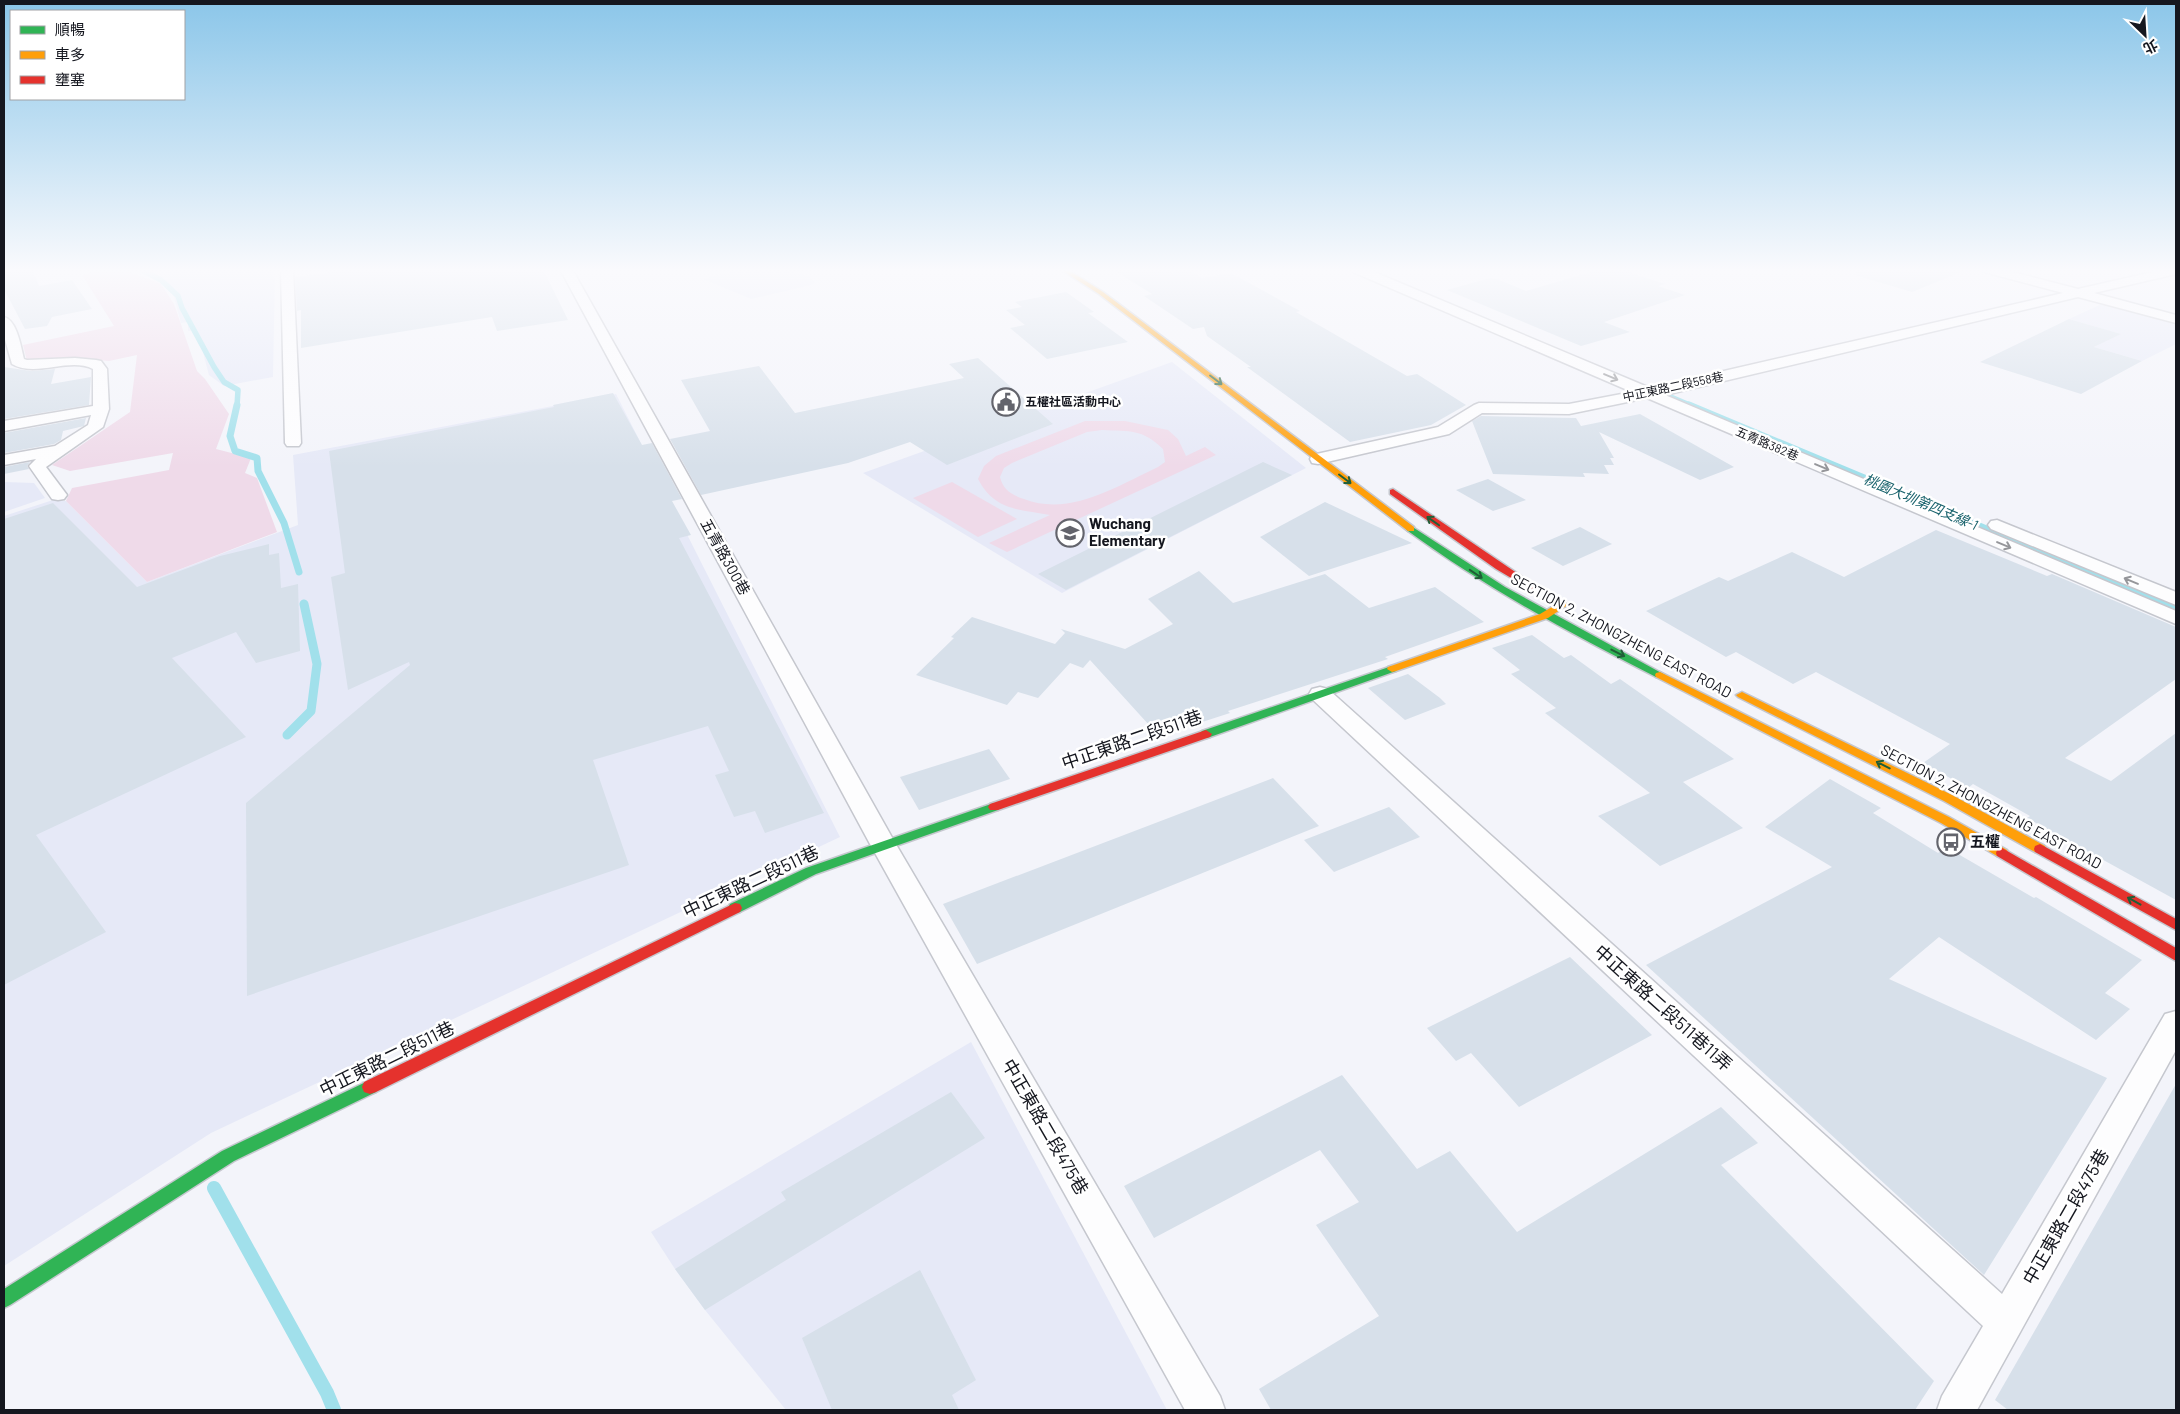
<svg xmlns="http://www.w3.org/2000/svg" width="2180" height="1414" font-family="Barlow,'Noto Sans TC',sans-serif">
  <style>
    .built { fill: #e6e9f7 }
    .green { fill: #efdae9; fill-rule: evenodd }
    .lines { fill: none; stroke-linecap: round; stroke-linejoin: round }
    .stream-far3 { stroke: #a1e0eb; stroke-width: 5.5 }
    .stream-far2 { stroke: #a1e0eb; stroke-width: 7 }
    .stream-far1 { stroke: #a1e0eb; stroke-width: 9 }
    .stream { stroke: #a1e0eb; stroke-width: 14 }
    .building { fill: #d7e0ea }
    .street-casing { stroke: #c5c7ce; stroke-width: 3 }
    .fast-casing { stroke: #c5c7ce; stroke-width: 3 }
    .slow-casing { stroke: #c5c7ce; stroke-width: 3 }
    .jam-casing { stroke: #c5c7ce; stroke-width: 3 }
    .street { fill: #fdfdfe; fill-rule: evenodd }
    .fast { fill: #30b455; fill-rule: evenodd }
    .slow { fill: #ff9f0a; fill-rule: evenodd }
    .jam { fill: #e5322d; fill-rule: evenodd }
    .oneway { stroke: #95969a }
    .oneway2 { stroke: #215e37 }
    .labels { text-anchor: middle; stroke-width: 5; stroke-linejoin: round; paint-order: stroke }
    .far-street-label { font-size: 12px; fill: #15171f; stroke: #fff }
    .far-poi-label { font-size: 12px; font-weight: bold; fill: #15171f; stroke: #fff; text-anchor: start }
    .far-water-label { font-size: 14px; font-style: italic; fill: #18626c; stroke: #fff }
    .poi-label { font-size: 15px; font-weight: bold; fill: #15171f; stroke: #fff; text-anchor: start }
    .street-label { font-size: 15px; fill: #15171f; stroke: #fff }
    .near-street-label { font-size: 18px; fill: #15171f; stroke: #fff }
  </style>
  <rect width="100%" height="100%" fill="#f3f4fa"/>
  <g class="built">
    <polygon points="142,269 275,269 273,377 224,386 209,375 197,330 188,331 188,322 181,323 171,286 161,284 161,271 142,272"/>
    <polygon points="742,269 783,269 810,277 815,282 811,285 751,299 703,279"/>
    <polygon points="2102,304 2176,324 2176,344 2142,361 2094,347 2120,334 2069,319"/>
    <polygon points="1172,362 1306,468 1062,593 863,473"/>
    <polygon points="616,394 840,837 211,1133 4,1266 4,516 53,500 66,501 147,582 298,525 293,455"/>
    <polygon points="4,482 34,483 45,498 4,512"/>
    <polygon points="971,1042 1167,1410 786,1410 705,1310 675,1269 651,1232"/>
  </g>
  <g class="green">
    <polygon points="102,269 122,269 161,284 174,304 197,371 205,379 229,414 216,449 251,458 245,473 257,478 277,532 147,582 66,501 72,488 169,470 173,453 70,471 52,465 130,412 137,355 109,361 85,359 27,361 23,345 114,326 82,275"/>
    <path d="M1085,421h40l43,9 10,9 8,17 19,-9 11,8 -209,97 -18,-9 61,-28c-31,-6 -55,-4 -72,-36l6,-13 12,-10zM1102,430c29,2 39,-2 61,19l2,13 -7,5c-41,19 -88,50 -134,32 -12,-4 -21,-9 -24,-22l4,-9 8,-5 75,-31z"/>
    <polygon points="952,482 1017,519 978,537 913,498"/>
  </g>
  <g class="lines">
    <g class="stream-far3">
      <polyline points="140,269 161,280 178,296 182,308 214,367 224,382 238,390 237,406"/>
      <polyline points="1666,395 1692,406"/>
    </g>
    <g class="stream-far2">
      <polyline points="237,405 230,436 235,451 257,458 258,471 284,523 299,572"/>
      <polyline points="1689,405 2104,578"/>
    </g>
    <g class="stream-far1">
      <polyline points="2101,577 2176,608"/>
      <polyline points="287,735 311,711 317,664 304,604"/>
    </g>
    <polyline class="stream" points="214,1188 327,1393 334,1410"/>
  </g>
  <g class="building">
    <polygon points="4,269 32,269 39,286 72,280 92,309 52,317 47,326 25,329 4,289"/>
    <polygon points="356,269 543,269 568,320 497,331 492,317 301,348 301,310 297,311 295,277"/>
    <polygon points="1112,269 1164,269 1172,273 1188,270 1202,278 1231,273 1300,311 1296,312 1407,376 1417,374 1466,405 1431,425 1350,442 1247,367 1251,367 1207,336 1204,327 1193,329 1144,296 1152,294"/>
    <polygon points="1601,269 1619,269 1665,284 1658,286 1685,295 1604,322 1630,332 1581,346 1447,290 1490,278 1497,279 1526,291"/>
    <polygon points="1856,269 1966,269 1966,270 1912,292 1855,275"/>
    <polygon points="1066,292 1094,312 1088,313 1128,342 1047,359 1010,328 1025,325 1006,310 1022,307 1015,302"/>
    <polygon points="2069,319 2121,334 2094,347 2142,361 2081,394 1980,362"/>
    <polygon points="978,358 1053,424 947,465 910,442 848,463 701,495 670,439 710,431 681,380 759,366 795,413 964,378 949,364"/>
    <polygon points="4,367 31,371 55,369 51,384 91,377 89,405 4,419"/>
    <polygon points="613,393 642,445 652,443 682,499 672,501 691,535 679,538 824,813 765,833 755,811 734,817 715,775 729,771 708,726 593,760 629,865 247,996 246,803 410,665 409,662 348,690 331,577 345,573 329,451 554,407 553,405"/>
    <polygon points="1640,414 1734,467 1700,480 1599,432 1614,458 1610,458 1614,465 1604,465 1609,474 1583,473 1585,477 1493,474 1472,421 1481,416 1576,418 1581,426"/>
    <polygon points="86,418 84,426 63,431 61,440 54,444 4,453 4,433"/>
    <polygon points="30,462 27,466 29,469 4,474 4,467"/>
    <polygon points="1263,462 1292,475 1066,590 1038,574"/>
    <polygon points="1488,479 1526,500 1493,511 1456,490"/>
    <polygon points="1325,502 1412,543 1309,576 1260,537"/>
    <polygon points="53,503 137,587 220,556 269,544 269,555 279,553 281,588 298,584 300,651 256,663 236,632 172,658 246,737 36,835 106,932 4,985 4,519"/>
    <polygon points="1580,527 1612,544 1563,566 1531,548"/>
    <polygon points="1936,530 2047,576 2052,574 2176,627 2176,679 2065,758 2111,781 2176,733 2176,900 2027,818 2030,816 1973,784 1968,788 1923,763 1950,744 1816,672 1793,684 1736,652 1726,657 1646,611 1719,577 1728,581 1792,552 1844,577"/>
    <polygon points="1199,571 1233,603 1325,574 1369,608 1435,587 1484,622 1385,657 1388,659 1228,711 1230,713 1159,736 1090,660 1083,668 1070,663 1038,698 1018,692 1007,705 916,675 954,638 951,637 972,617 1055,644 1065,633 1061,629 1125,649 1173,624 1148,599"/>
    <polygon points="1532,635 1564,658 1571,655 1611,684 1620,679 1734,759 1683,782 1743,828 1660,866 1598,816 1650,793 1545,713 1556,708 1511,674 1520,670 1492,648"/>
    <polygon points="1408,674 1440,698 1446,704 1405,720 1368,688"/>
    <polygon points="989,749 1010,779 919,810 900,777"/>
    <polygon points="1273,778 1319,826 977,964 943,904"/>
    <polygon points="1830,779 1881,808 1873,813 1938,853 1946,847 2034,898 2036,897 2142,960 2105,993 2130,1009 2096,1040 1939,937 1889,979 2107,1078 1984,1275 1646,965 1832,867 1765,827"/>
    <polygon points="1389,807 1420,837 1334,872 1304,840"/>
    <polygon points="1570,957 1652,1035 1519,1107 1471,1053 1456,1061 1427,1028"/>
    <polygon points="1342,1075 1417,1169 1450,1151 1517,1232 1721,1107 1758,1143 1721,1165 1934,1381 1915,1410 1271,1410 1259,1389 1379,1316 1316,1225 1359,1202 1320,1150 1154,1238 1124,1186"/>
    <polygon points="2176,1084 2176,1410 2008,1410 1995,1400"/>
    <polygon points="951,1092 985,1138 705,1310 675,1269 786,1200 781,1192"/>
    <polygon points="920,1270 976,1380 952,1395 959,1410 832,1410 802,1338"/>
  </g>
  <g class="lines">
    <g class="street-casing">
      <g id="street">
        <polygon points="281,269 293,269 301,443 299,446 287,446 285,443"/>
        <polygon points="560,269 572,269 894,841 1220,1396 1225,1410 1185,1410 870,844"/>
        <polygon points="1351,269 1367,269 1650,388 2063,293 1984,272 1982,269 2001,269 2078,289 2166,269 2176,269 2176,274 2094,293 2176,315 2176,323 2078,297 1665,395 2176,611 2176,624 1647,398 1569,414 1482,413 1449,434 1318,464 1312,463 1310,459 1312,455 1438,427 1474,405 1479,403 1569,404 1632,392 1353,272"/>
        <path d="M4,317c13,3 17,30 20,42l3,1 48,-2 21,2 5,1 6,8 2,40 -6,18 -57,40 21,28 -3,4 -6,1 -6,-1 -23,-33 7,-7 -32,6v-10l51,-9 33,-21 3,-10 -87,16v-10l89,-15v-37c-24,-12 -57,9 -81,-5l-8,-28z"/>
        <polygon points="1997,520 2176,592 2176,605 1991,529 1988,525 1991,521"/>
        <polygon points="1320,687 1328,689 2002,1294 2165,1014 2176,1011 2176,1050 1977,1410 1937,1410 1942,1396 1983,1326 1312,699 1309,694 1312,689"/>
      </g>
    </g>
    <g class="fast-casing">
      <g id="fast">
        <path d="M1411,526l94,61 160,88 -1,2h-8c-86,-44 -170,-89 -248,-146l-2,-2z"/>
        <polygon points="1392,666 1396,667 1397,669 1396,671 1210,737 1206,738 1200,734 1202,731"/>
        <polygon points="994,803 998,804 1000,807 998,810 816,874 740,912 735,913 730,912 728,908 730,904 806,868"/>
        <polygon points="370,1080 376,1082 378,1087 376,1092 234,1161 10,1305 4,1308 4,1289 222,1151"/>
      </g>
    </g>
    <g class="slow-casing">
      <g id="slow">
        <polygon points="1060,269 1067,269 1103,292 1414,527 1414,531 1408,531 1099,294"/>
        <polygon points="1562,601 1567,604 1566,606 1548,618 1396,671 1392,672 1387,669 1388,667 1540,614"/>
        <polygon points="1660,672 1949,817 2007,850 2008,853 2007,856 1997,856 1941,823 1656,677 1655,675 1656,673"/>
        <polygon points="1742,692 1952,795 2045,846 2046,849 2045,852 2035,852 1944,801 1738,697 1736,695"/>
      </g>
    </g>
    <g class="jam-casing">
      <g id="jam">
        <polygon points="1393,489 1536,586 1531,589 1528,588 1496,569 1390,494 1390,490"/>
        <polygon points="1206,730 1212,734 1210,737 998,810 990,810 988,807 990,804"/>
        <polygon points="2040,844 2176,919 2176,930 2035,852 2034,849 2035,846"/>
        <polygon points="2002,848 2176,948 2176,961 1997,856 1996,853 1997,850"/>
        <polygon points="735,903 740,904 742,908 740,912 376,1092 370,1094 364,1092 362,1087 364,1082"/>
      </g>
    </g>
    <use href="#street" class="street"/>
    <use href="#fast" class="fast"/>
    <use href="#slow" class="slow"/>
    <use href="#jam" class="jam"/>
  </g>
  <defs><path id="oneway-shaft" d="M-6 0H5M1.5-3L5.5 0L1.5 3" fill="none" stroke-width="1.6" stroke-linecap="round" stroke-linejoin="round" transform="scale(1.25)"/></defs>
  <g class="oneway">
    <use href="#oneway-shaft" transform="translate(1611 377) rotate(23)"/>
    <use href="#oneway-shaft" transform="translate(1822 467) rotate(23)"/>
    <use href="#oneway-shaft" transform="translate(2004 545) rotate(23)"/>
    <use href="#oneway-shaft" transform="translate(2131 581) rotate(-157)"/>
  </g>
  <g class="oneway2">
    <use href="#oneway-shaft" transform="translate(1216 380) rotate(37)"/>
    <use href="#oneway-shaft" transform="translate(1345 479) rotate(37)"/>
    <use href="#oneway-shaft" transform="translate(1433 521) rotate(-145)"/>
    <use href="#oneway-shaft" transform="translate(1476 574) rotate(34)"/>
    <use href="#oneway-shaft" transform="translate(1618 653) rotate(27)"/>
    <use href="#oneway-shaft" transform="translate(1883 765) rotate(-153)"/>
    <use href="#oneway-shaft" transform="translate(2134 901) rotate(-151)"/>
  </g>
  <linearGradient id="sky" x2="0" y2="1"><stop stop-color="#8bc6e9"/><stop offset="0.58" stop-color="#fafafd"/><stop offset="1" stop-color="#fafafd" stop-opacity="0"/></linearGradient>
  <rect width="2180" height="467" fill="url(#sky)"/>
  <defs>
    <g id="civic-ring" transform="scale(1.4375)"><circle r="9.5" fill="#fff" stroke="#63646c" stroke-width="1.5"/><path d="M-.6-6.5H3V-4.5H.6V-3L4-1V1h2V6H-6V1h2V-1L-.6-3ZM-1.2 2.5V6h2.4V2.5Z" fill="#63646c"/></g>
    <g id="school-ring" transform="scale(1.4375)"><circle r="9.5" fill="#fff" stroke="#63646c" stroke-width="1.5"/><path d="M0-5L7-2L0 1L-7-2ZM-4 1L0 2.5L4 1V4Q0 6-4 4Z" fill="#63646c"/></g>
    <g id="bus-ring" transform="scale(1.4375)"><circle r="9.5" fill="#fff" stroke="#63646c" stroke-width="1.5"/><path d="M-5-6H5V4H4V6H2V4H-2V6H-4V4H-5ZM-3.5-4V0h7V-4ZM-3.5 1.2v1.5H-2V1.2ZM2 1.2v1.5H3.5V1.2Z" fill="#63646c"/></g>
  </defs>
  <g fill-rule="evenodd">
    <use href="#civic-ring" x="1006" y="402"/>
    <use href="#school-ring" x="1070" y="533"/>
    <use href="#bus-ring" x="1951" y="842"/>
  </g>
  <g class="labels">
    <g class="far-street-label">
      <text transform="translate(1673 387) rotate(-12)" y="4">中正東路二段558巷</text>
      <text transform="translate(1767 444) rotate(23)" y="4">五青路382巷</text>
    </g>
    <g class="far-poi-label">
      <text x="1025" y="406">五權社區活動中心</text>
    </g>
    <g class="far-water-label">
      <text transform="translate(1921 502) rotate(23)" y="5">桃園大圳第四支線-1</text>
    </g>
    <g class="poi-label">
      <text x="1089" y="529">Wuchang<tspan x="1089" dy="17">Elementary</tspan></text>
      <text x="1970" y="847">五權</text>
    </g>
    <g class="street-label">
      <text transform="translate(725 557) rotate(61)" y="5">五青路300巷</text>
      <text transform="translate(1621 636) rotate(28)" y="5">SECTION 2, ZHONGZHENG EAST ROAD</text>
      <text transform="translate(1991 807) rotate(28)" y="5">SECTION 2, ZHONGZHENG EAST ROAD</text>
    </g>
    <g class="near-street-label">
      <text transform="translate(1132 740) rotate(-19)" y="6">中正東路二段511巷</text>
      <text transform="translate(751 882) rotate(-25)" y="6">中正東路二段511巷</text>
      <text transform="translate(1663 1008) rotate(42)" y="6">中正東路二段511巷11弄</text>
      <text transform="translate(387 1059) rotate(-26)" y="6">中正東路二段511巷</text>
      <text transform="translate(1045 1127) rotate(60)" y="6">中正東路二段475巷</text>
      <text transform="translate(2066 1217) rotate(-60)" y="6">中正東路二段475巷</text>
    </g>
  </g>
  <rect width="2180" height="1414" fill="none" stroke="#15171f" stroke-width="10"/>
  <rect x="10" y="10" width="175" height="90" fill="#ffffff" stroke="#a1a2a5"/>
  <rect x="20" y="26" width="25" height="8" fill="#30b455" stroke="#a1a2a5"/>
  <text x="55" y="35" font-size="15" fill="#15171f">順暢</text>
  <rect x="20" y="51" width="25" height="8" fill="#ff9f0a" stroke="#a1a2a5"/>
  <text x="55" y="60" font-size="15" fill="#15171f">車多</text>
  <rect x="20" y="76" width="25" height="8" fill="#e5322d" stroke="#a1a2a5"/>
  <text x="55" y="85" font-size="15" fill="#15171f">壅塞</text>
  <g transform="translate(2145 35) rotate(155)" stroke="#ffffff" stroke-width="4" paint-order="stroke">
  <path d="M0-4L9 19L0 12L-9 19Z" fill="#15171f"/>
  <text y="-8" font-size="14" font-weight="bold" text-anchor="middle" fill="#15171f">北</text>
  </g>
</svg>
